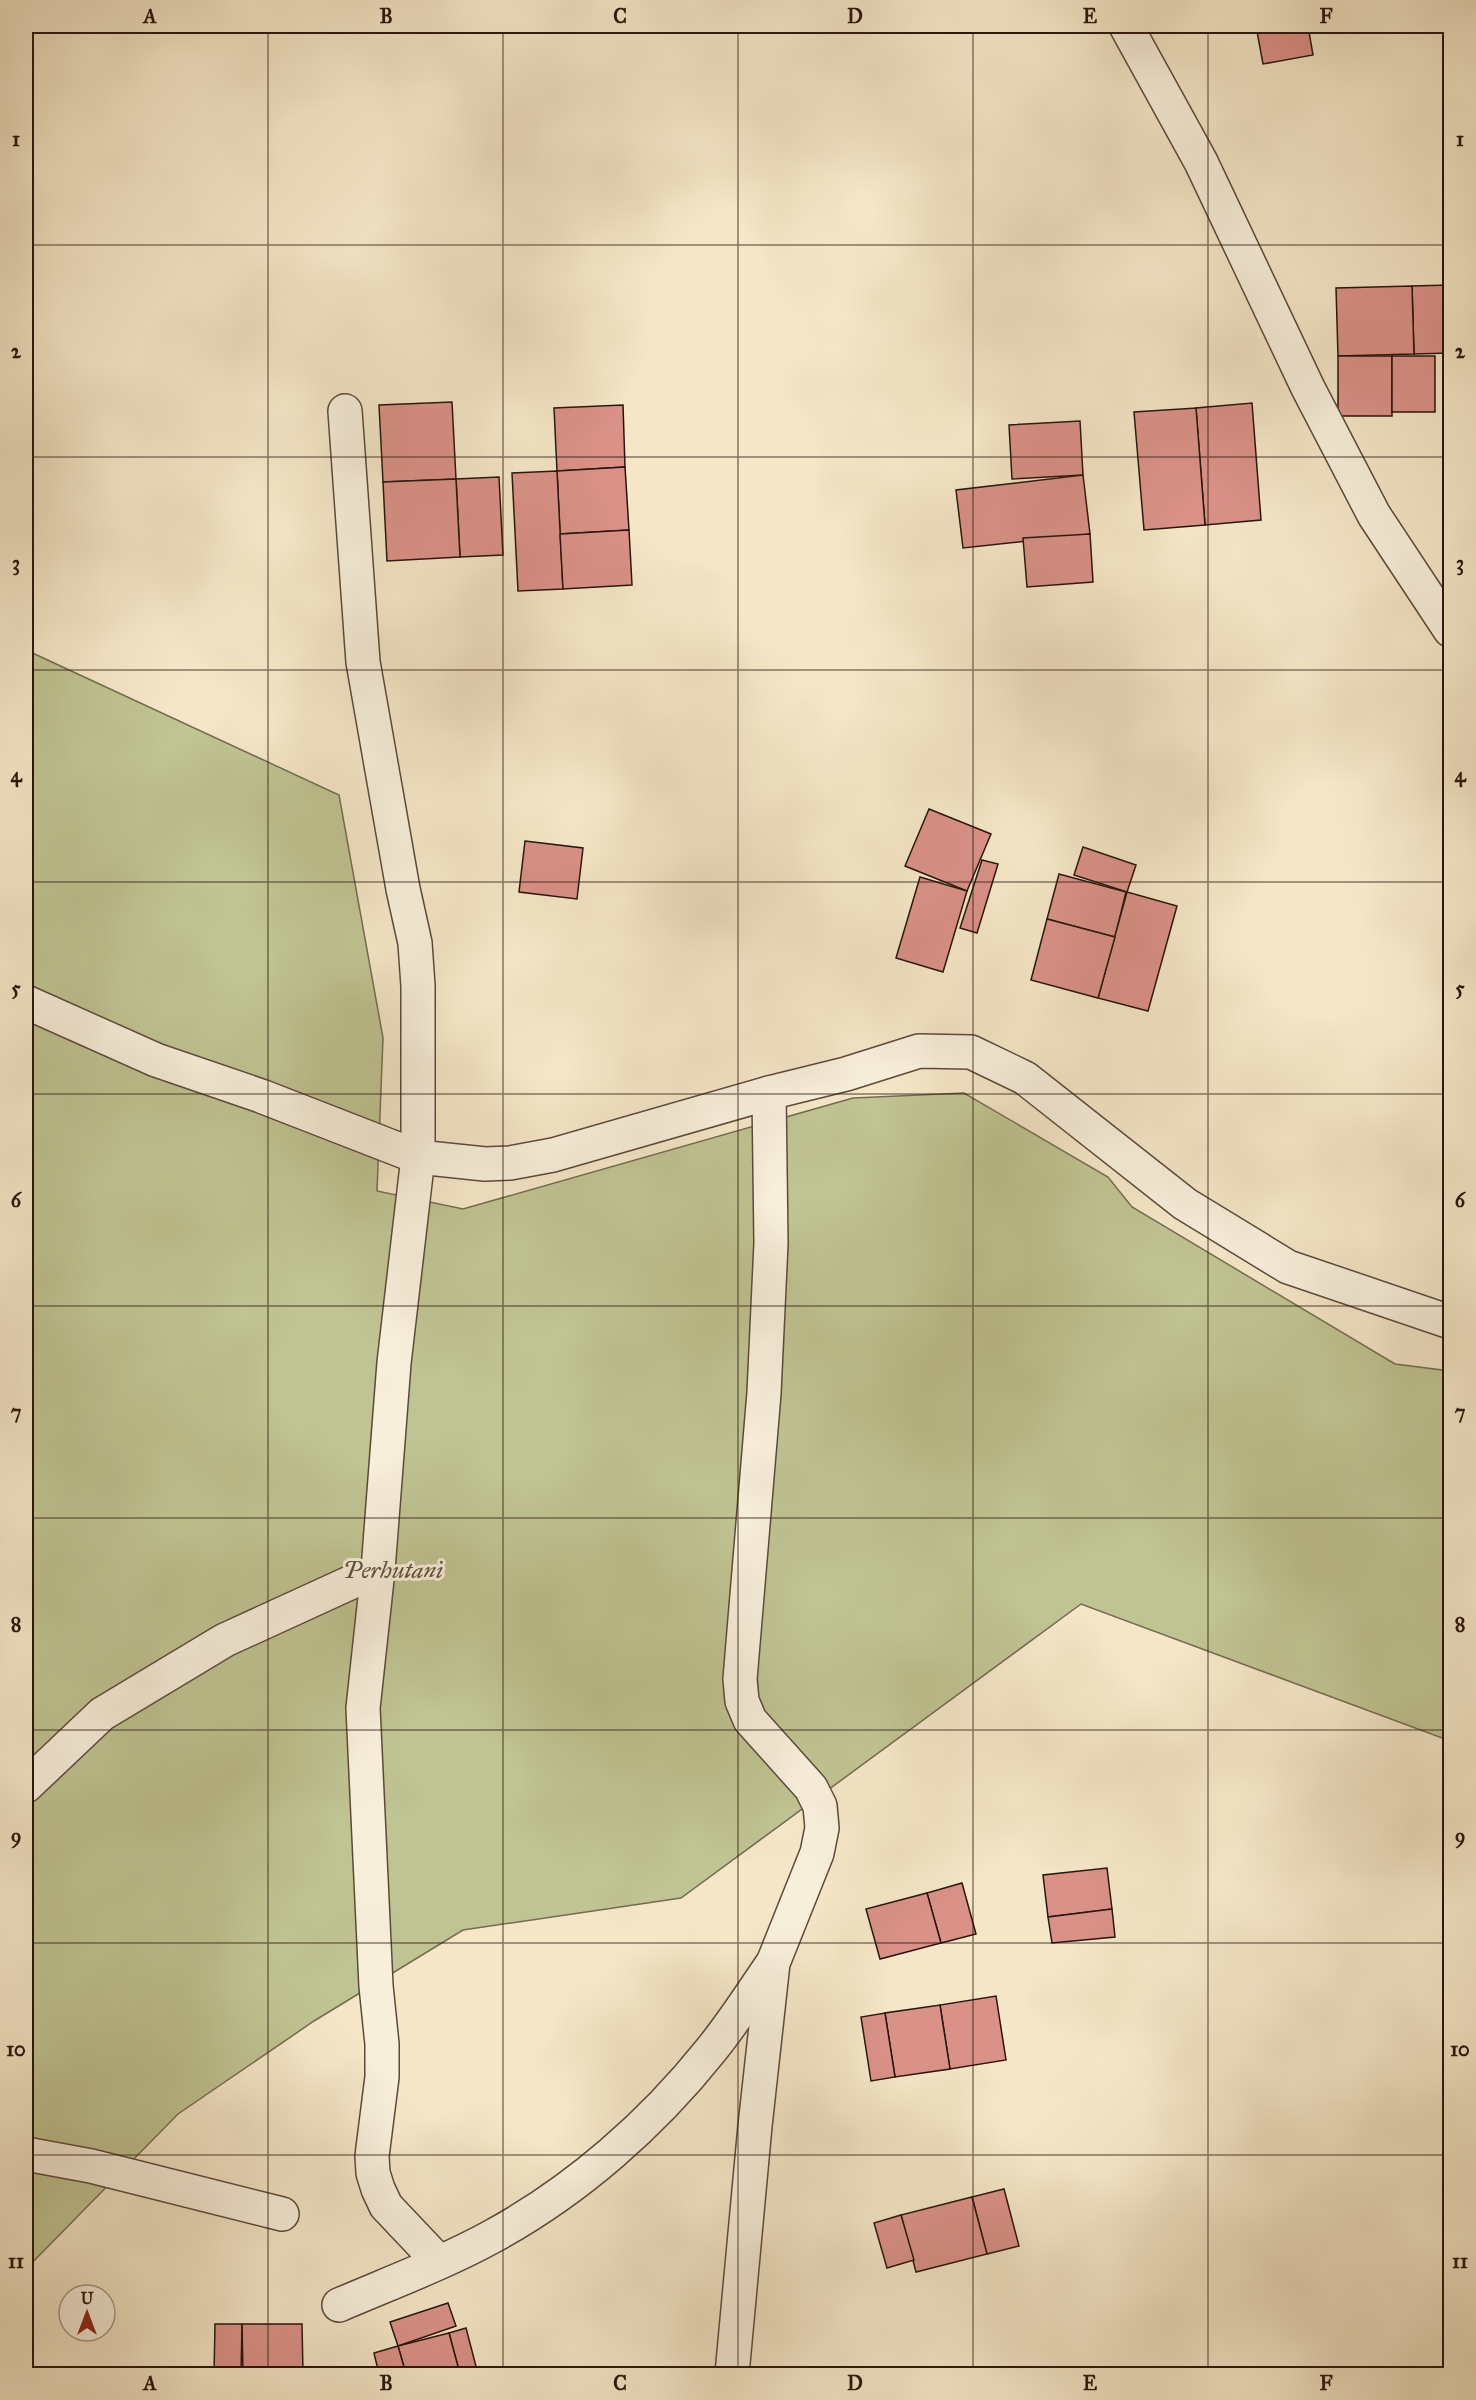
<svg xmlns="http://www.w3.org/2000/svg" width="1476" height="2400" font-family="'IM FELL Great Primer',serif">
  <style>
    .green { fill: #c0c392; stroke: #746c50; stroke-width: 1.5 }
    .building { fill: #da9188; stroke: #29150d; stroke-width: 1.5 }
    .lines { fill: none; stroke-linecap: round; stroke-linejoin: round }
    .minor-casing { stroke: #5c493c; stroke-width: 36 }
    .minor { stroke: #f8efdb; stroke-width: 33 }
    .grid { fill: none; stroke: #29150d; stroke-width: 1.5; stroke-opacity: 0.55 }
    .labels { text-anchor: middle; stroke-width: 6; stroke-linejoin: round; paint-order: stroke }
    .park-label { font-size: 24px; font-style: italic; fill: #5e523c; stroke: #f8efdb }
    .neatline { fill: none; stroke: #29150d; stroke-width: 2 }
    .grid-label { font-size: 20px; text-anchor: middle; font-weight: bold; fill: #29150d }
  </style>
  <rect width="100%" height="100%" fill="#f4e6c7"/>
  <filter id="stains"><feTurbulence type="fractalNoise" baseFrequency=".00333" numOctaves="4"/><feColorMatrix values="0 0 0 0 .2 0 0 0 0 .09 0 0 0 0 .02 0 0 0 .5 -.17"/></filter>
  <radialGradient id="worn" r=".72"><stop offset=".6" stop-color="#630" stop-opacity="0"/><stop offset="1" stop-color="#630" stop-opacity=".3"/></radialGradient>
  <polygon class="green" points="26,650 339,795 383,1038 377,1191 463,1209 853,1098 964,1093 1108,1177 1132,1207 1395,1364 1450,1371 1450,1741 1081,1604 681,1898 463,1930 314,2021 178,2114 26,2269"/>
  <g class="building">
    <polygon points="1256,26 1308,26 1313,55 1263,64"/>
    <polygon points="1450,285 1450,353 1414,354 1412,286"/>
    <polygon points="1412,286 1414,354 1338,356 1336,288"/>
    <rect x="1338" y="356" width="54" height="60"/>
    <rect x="1392" y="356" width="43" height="56"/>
    <polygon points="452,402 456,479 383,482 379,405"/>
    <polygon points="1252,403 1261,520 1205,525 1196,408"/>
    <polygon points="623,405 625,467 557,471 554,408"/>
    <polygon points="1196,408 1205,525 1144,530 1134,412"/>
    <polygon points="1080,421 1083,475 1012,479 1009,425"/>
    <polygon points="625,467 629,530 560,534 557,471"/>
    <polygon points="557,471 563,589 518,591 512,473"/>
    <polygon points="1083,475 1090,534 963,548 956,490"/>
    <polygon points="499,477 503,555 460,557 456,479"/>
    <polygon points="456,479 460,557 387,561 383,482"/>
    <polygon points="629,530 632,585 563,589 560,534"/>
    <polygon points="1090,534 1093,582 1027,587 1023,538"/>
    <polygon points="929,809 991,834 967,891 905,866"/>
    <polygon points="525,841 583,848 577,899 519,892"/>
    <polygon points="1083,847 1136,865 1127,892 1074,875"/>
    <polygon points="982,860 998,864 977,933 960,928"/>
    <polygon points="1059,874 1126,892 1115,937 1047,919"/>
    <polygon points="920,877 967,891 943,972 896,958"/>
    <polygon points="1127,892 1177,906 1148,1011 1098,998"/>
    <polygon points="1047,919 1115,937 1098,998 1031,980"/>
    <polygon points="1107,1868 1112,1909 1048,1917 1043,1875"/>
    <polygon points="962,1883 976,1934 941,1943 927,1893"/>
    <polygon points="927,1893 941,1943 880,1959 866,1909"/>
    <polygon points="1112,1909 1115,1937 1052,1943 1048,1917"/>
    <polygon points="996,1996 1006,2060 950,2069 940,2005"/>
    <polygon points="940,2005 950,2069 895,2077 885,2013"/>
    <polygon points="885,2013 895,2077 871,2081 861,2017"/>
    <polygon points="1004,2189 1019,2246 987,2254 972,2197"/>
    <polygon points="972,2197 987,2254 916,2272 901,2215"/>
    <polygon points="901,2215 914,2260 887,2268 874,2223"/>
    <polygon points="448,2303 456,2326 398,2346 390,2322"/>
    <polygon points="215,2324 242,2324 241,2374 214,2374"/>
    <polygon points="242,2324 302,2324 303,2374 243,2374"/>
    <polygon points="466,2328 478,2374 460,2374 449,2333"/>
    <polygon points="449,2333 460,2374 406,2374 398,2346"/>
    <polygon points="398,2346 406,2374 379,2374 374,2353"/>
  </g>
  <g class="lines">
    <g class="minor-casing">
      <g id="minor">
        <polyline points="1126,26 1201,162 1308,388 1374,515 1450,630"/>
        <polyline points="26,1002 156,1060 261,1096 418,1157 485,1164 510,1163 553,1155 769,1093 846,1074 919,1051 971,1052 1025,1078 1185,1204 1288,1267 1450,1322"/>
        <polyline points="378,1570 363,1708 376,1986 382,2044 382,2077 372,2156 373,2173 378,2189 386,2206 439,2262"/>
        <polyline points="26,1786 102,1714 225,1640 378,1570 394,1363 418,1157 418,986 415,943 403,889 363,662 345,411"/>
        <polyline points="26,2154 91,2166 282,2214"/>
        <path d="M339,2305c51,-22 105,-42 154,-69 84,-46 159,-112 218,-186 22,-27 41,-57 61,-86"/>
        <polyline points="732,2374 755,2126 773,1963 817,1853 822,1828 820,1806 811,1788 750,1720 742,1701 740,1679 764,1393 771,1243 769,1093"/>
      </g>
    </g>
    <use href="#minor" class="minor"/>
  </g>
  <path class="grid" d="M268,26v2348M503,26v2348M738,26v2348M973,26v2348M1208,26v2348M26,245h1424M26,457h1424M26,670h1424M26,882h1424M26,1094h1424M26,1306h1424M26,1518h1424M26,1730h1424M26,1943h1424M26,2155h1424"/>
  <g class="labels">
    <g class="park-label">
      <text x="393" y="1578">Perhutani</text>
    </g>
  </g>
  <rect width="1476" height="2400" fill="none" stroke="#f4e6c7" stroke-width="66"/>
  <g transform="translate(87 2313)"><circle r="28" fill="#f8efdb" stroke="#a59889" stroke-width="1.5"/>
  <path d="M0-4.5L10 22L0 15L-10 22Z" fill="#8f2418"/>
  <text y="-9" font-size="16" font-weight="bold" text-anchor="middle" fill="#29150d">U</text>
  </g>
  <rect x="33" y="33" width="1410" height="2334" class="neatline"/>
  <g class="grid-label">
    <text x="150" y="23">A</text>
    <text x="386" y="23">B</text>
    <text x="620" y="23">C</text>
    <text x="855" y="23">D</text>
    <text x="1090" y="23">E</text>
    <text x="1326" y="23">F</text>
    <text x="16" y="146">1</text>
    <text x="1460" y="146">1</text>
    <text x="16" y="358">2</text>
    <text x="1460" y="358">2</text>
    <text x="16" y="570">3</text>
    <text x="1460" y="570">3</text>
    <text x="16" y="782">4</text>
    <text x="1460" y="782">4</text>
    <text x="16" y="995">5</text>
    <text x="1460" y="995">5</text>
    <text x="16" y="1207">6</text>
    <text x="1460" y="1207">6</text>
    <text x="16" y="1419">7</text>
    <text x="1460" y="1419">7</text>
    <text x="16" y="1631">8</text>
    <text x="1460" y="1631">8</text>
    <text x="16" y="1843">9</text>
    <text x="1460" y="1843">9</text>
    <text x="16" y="2056">10</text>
    <text x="1460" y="2056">10</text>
    <text x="16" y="2268">11</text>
    <text x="1460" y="2268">11</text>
    <text x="150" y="2390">A</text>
    <text x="386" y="2390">B</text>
    <text x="620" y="2390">C</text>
    <text x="855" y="2390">D</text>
    <text x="1090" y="2390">E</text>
    <text x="1326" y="2390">F</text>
  </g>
  <rect width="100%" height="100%" filter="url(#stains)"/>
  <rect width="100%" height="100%" fill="url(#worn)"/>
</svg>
